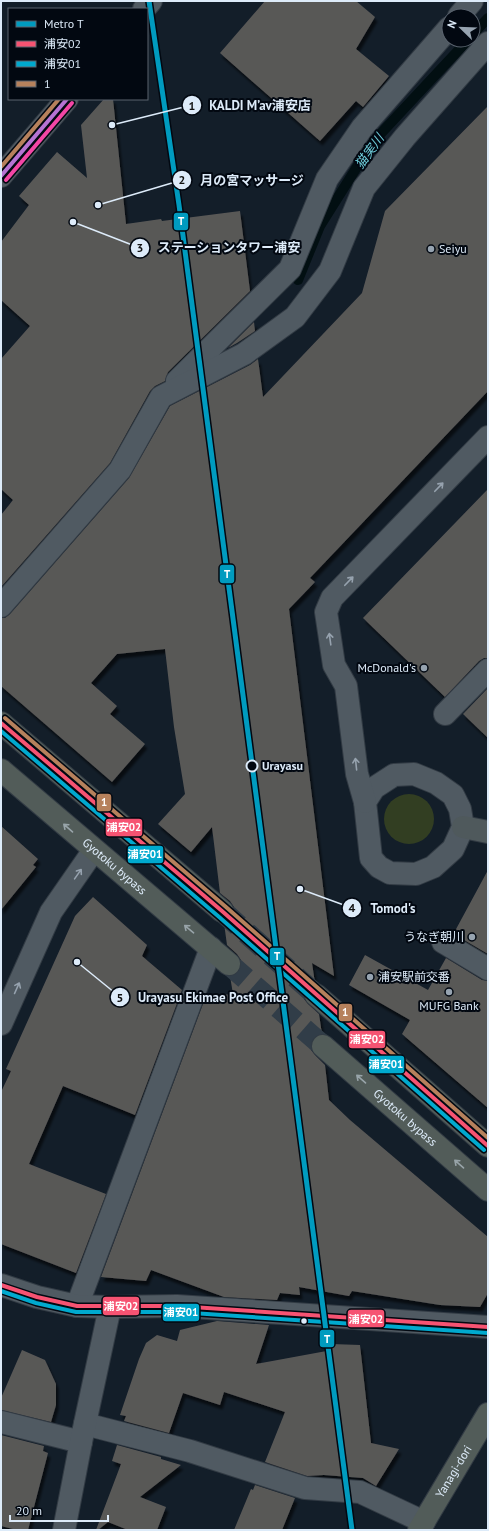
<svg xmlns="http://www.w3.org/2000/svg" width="489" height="1531" font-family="'PT Sans','Noto Sans JP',sans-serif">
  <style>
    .green { fill: #323e22 }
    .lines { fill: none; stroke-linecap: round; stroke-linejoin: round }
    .stream { stroke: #020f12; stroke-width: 10 }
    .building { fill: #595857; filter: url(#shadow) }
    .primary-tunnel { stroke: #313d48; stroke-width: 22; stroke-dasharray: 22 11; stroke-linecap: butt }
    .pedestrian-casing { stroke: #323b44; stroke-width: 24 }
    .minor-casing { stroke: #323b44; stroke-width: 24 }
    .tertiary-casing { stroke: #323b44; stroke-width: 24 }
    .secondary-casing { stroke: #323b44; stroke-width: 24 }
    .primary-casing { stroke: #323b44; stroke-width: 24 }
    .pedestrian { stroke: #505a62; stroke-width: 22 }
    .minor { stroke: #505a62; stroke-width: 22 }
    .tertiary { stroke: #505a62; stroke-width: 22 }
    .secondary { stroke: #4f595c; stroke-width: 22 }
    .primary { stroke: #525c59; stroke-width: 22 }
    .bus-1-casing { stroke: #020811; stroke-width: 7 }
    .bus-2-casing { stroke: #020811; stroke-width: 7 }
    .bus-3-casing { stroke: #020811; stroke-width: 7 }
    .bus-4-casing { stroke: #020811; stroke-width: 7 }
    .bus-5-casing { stroke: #020811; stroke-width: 7 }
    .bus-1 { stroke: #f65372; stroke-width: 4 }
    .bus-2 { stroke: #00a9ce; stroke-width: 4 }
    .bus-3 { stroke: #b6815c; stroke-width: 4 }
    .bus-4 { stroke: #b673d3; stroke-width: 4 }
    .bus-5 { stroke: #f346a5; stroke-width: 4 }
    .metro-1-casing { stroke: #020811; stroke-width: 8 }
    .metro-1 { stroke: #009bbf; stroke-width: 5 }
    .oneway { stroke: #96a2ae }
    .oneway2 { stroke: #98a4a9 }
    .poi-dot { fill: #96a3b0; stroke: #020811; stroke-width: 1.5 }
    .stop-dot { fill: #020811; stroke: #ddebf9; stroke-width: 2 }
    .bus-dot { fill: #ddebf9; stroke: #020811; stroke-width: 1.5 }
    .labels { text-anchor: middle; stroke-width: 4; stroke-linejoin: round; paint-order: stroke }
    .poi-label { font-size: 12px; fill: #ddebf9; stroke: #020811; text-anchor: start }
    .stop-label { font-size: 12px; font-weight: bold; fill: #ddebf9; stroke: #020811; text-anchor: start }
    .street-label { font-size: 12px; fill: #ddebf9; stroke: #020811 }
    .water-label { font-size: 13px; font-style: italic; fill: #70cfdc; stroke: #020811 }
    .leader { fill: none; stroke: #ddebf9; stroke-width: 1.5 }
    .callout-dot { fill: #ddebf9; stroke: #020811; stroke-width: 1.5 }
    .mark-label { font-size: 12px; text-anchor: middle; font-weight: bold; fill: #111 }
    .callout-label { font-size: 13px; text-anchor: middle; font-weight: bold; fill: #ddebf9; stroke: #020811; stroke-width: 4; stroke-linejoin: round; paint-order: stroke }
    .line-badge { stroke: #020811; stroke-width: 1.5 }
    .badge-label { font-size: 11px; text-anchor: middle; font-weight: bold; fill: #fff }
  </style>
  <defs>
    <filter id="shadow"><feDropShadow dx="2.5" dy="4.5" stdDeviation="1" flood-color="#0009"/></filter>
  </defs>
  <rect width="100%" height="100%" fill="#131e29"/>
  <circle class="green" cx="409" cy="819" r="25"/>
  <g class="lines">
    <g class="stream">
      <polyline points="473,34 488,18"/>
      <polyline points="298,280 320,226 372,143 468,40"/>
    </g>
  </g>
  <g class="building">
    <polygon points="265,1 356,1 375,17 356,49 389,76 363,107 356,101 320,141 220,53"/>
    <polygon points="104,99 113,99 126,224 161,219 162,221 240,211 250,291 168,372 165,381 155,386 150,391 110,463 1,587 1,515 13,500 1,489 1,359 30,326 1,300 1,242 29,205 19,196 57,152 87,178 81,125"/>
    <polygon points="488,106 488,391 310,578 315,582 289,609 334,976 312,963 315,983 312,983 306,987 304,992 304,999 308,1004 319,1014 322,1034 313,1038 311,1044 311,1050 315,1055 325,1065 329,1100 350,1120 488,1237 488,1293 480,1307 440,1305 352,1291 349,1296 299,1287 300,1295 280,1293 277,1300 224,1297 151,1270 146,1281 101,1277 206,996 233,994 230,976 239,972 241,967 241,960 237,954 227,945 224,923 232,919 234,914 234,907 230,901 220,893 212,827 191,852 158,824 185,794 174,727 165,649 117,654 91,683 117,706 110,714 145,744 112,782 1,686 1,618 5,618 10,614 129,478 170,406 250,365 258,359 263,397 362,293 385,211"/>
    <polygon points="254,322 255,331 237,343 228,348"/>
    <polygon points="488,489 488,658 484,658 479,661 445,697 363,618"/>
    <polygon points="488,688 488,738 463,714"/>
    <polygon points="1,826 38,859 33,865 36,867 1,910"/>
    <polygon points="488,870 488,954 459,937 461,934 455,931"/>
    <polygon points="93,897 147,945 142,956 182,990 135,1115 63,1086 29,1164 106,1194 76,1273 1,1244 1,1092 11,1071 6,1069 75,916"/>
    <polygon points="365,955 428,990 446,958 482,980 488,981 488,1108 402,1034 410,1020 349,985"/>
    <polygon points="217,1321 269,1325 256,1364 332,1350 331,1344 360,1345 371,1443 399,1449 376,1486 363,1478 324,1475 307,1476 265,1462 285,1412 224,1392 220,1405 183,1393 169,1433 124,1421 126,1416 120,1415 139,1359 146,1343 157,1335 177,1341 180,1330"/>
    <polygon points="22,1350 45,1360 56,1384 56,1405 51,1422 1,1410 1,1398"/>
    <polygon points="1,1435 44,1446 43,1451 48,1453 28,1530 17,1530 1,1526"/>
    <polygon points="117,1445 161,1457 161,1459 181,1465 140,1497 166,1507 157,1530 128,1530 108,1522 98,1530 96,1530 121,1464 112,1461"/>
    <polygon points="255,1485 295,1498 282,1530 234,1530 251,1489 253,1490"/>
  </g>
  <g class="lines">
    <g class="primary-tunnel">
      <polyline points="222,911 316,995"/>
      <polyline points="229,964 323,1046"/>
    </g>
    <g class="pedestrian-casing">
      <g id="pedestrian">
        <polyline points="459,16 472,1"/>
        <polyline points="177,381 290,269 327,179 362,128 449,28"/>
        <polyline points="1,606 120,470 161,397 244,354 295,317 330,271 364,188 405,137 488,43"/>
        <polyline points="445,714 488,670"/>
        <polyline points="443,942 488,969"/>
        <polyline points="77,1306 211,948"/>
      </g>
    </g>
    <g class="minor-casing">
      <g id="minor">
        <polyline points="144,9 151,1"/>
        <polyline points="1,176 67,99"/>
        <polygon points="414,774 436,783 453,795 460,809 463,827 453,849 433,867 416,874 390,873 379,867 371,858 365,802 374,788 394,775"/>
        <polyline points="365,802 357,774 346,686 334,665 326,612 332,598 488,437"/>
        <polyline points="1,1024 51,912 94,850"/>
        <polyline points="1,1422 81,1442"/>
        <polyline points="85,1424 190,1451 305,1488 360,1492 424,1522"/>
      </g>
    </g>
    <g class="tertiary-casing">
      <g id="tertiary">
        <polyline points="1,1285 37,1297 77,1306 110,1307 177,1306 488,1327"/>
        <polyline points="64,1530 81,1442 110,1307"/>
      </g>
    </g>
    <g class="secondary-casing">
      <polyline id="secondary" points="463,827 488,832"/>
    </g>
    <g class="primary-casing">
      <g id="primary">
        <polyline points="1,723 222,911"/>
        <path id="s1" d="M1,770l228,194"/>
        <polyline points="316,995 488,1146"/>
        <path id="s2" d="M323,1046l165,144"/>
        <path id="s3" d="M419,1530l69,-116"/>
      </g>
    </g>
    <use href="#pedestrian" class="pedestrian"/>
    <use href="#minor" class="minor"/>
    <use href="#tertiary" class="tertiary"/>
    <use href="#secondary" class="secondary"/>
    <use href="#primary" class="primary"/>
    <g class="bus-1-casing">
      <g id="bus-1">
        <polyline points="1,723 222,911 488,1146"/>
        <polyline points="1,1285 37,1297 77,1306 177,1306 488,1327"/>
      </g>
    </g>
    <g class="bus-2-casing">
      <g id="bus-2">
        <polyline points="1,731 218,916 484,1150"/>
        <polyline points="1,1291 36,1303 76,1312 177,1312 488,1333"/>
      </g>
    </g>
    <g class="bus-3-casing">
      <g id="bus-3">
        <polyline points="1,167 59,99"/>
        <polyline points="5,718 226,907 488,1138"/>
      </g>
    </g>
    <g class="bus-4-casing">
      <polyline id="bus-4" points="1,176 67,99"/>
    </g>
    <g class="bus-5-casing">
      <polyline id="bus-5" points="6,180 72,103"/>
    </g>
    <use href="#bus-1" class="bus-1"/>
    <use href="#bus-2" class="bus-2"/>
    <use href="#bus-3" class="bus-3"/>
    <use href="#bus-4" class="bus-4"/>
    <use href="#bus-5" class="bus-5"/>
    <g class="metro-1-casing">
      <polyline id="metro-1" points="149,1 179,205 352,1530"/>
    </g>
    <use href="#metro-1" class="metro-1"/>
  </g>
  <defs><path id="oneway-shaft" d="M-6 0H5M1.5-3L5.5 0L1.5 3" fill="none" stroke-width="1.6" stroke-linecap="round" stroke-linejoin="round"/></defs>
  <g class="oneway">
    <use href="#oneway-shaft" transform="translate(439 487) rotate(-46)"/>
    <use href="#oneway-shaft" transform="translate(349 581) rotate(-46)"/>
    <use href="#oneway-shaft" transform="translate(330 639) rotate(-98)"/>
    <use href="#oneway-shaft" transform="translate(356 764) rotate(-96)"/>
    <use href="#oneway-shaft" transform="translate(78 874) rotate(-55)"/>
    <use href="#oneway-shaft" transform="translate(17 988) rotate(-66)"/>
  </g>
  <g class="oneway2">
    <use href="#oneway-shaft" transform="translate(68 828) rotate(-139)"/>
    <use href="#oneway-shaft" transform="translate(189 929) rotate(-140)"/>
    <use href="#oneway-shaft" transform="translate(361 1079) rotate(-139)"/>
    <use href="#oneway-shaft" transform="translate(459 1164) rotate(-139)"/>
  </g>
  <g class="poi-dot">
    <circle cx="431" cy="249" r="4"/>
    <circle cx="424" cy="668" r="4"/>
    <circle cx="472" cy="937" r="4"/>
    <circle cx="370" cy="977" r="4"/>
    <circle cx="449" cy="992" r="4"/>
  </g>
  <circle class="stop-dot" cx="252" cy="766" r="5.5"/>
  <circle class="bus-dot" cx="304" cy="1321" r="3.5"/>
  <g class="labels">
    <g class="poi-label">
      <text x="439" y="253">Seiyu</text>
      <text x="416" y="672" text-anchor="end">McDonald's</text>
      <text x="464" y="941" text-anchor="end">うなぎ朝川</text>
      <text x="378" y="981">浦安駅前交番</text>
      <text x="449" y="1010" text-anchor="middle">MUFG Bank</text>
    </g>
    <g class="stop-label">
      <text x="262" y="770">Urayasu</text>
    </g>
    <g class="street-label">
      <text dy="4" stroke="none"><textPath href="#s1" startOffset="149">Gyotoku bypass</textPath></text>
      <text dy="4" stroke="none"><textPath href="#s2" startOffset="109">Gyotoku bypass</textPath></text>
      <text dy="4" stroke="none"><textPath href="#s3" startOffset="68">Yanagi-dori</textPath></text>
    </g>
    <g class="water-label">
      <text transform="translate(369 151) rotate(-54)" y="5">猫実川</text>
    </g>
  </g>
  <path class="leader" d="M112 125L192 105M98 205L182 180M73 222L140 248M300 889L352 908M77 962L120 997"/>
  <g class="callout-dot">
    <circle cx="112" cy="125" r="4"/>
    <circle cx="98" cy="205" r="4"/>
    <circle cx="73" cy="222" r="4"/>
    <circle cx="300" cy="889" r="4"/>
    <circle cx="77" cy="962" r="4"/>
    <circle cx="192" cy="105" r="10"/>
    <circle cx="182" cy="180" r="10"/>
    <circle cx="140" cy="248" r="10"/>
    <circle cx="352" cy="908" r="10"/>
    <circle cx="120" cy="997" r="10"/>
  </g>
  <g class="mark-label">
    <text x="192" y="110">1</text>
    <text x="182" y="184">2</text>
    <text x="140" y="252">3</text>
    <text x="352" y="912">4</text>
    <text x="120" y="1002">5</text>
  </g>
  <g class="callout-label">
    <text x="260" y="110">KALDI M’av浦安店</text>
    <text x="252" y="185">月の宮マッサージ</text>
    <text x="229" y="252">ステーションタワー浦安</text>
    <text x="393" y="913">Tomod's</text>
    <text x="213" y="1002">Urayasu Ekimae Post Office</text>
  </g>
  <g class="line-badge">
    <rect x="173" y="212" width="16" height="19" rx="4" fill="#009bbf"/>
    <rect x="219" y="564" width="16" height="20" rx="4" fill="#009bbf"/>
    <rect x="96" y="793" width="16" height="19" rx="4" fill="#b6815c"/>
    <rect x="105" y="818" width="38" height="19" rx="4" fill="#f65372"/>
    <rect x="127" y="845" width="37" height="19" rx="4" fill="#00a9ce"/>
    <rect x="269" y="947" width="16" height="19" rx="4" fill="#009bbf"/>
    <rect x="338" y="1003" width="15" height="19" rx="4" fill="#b6815c"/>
    <rect x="348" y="1030" width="38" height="19" rx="4" fill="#f65372"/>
    <rect x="368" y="1055" width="37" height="19" rx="4" fill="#00a9ce"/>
    <rect x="102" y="1296" width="38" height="20" rx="4" fill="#f65372"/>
    <rect x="162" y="1303" width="38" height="19" rx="4" fill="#00a9ce"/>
    <rect x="347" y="1309" width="38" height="19" rx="4" fill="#f65372"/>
    <rect x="319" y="1329" width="16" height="19" rx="4" fill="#009bbf"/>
  </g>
  <g class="badge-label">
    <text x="181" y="225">T</text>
    <text x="227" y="578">T</text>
    <text x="104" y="806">1</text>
    <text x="124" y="831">浦安02</text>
    <text x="145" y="858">浦安01</text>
    <text x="277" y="960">T</text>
    <text x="345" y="1016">1</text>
    <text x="367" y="1043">浦安02</text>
    <text x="386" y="1068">浦安01</text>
    <text x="121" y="1310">浦安02</text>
    <text x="181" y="1316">浦安01</text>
    <text x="366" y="1323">浦安02</text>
    <text x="327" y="1343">T</text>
  </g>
  <rect width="489" height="1531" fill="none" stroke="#ddebf9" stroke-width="4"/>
  <rect x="8" y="8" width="140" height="92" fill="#020811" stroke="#5a636e"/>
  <rect x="16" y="21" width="20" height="6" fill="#009bbf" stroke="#5a636e"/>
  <text x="44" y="28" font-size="12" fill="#ddebf9">Metro T</text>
  <rect x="16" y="41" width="20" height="6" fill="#f65372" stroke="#5a636e"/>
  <text x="44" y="48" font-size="12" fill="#ddebf9">浦安02</text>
  <rect x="16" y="61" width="20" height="6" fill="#00a9ce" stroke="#5a636e"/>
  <text x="44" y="68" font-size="12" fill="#ddebf9">浦安01</text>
  <rect x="16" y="81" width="20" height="6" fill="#b6815c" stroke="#5a636e"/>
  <text x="44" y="88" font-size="12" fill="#ddebf9">1</text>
  <g transform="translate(461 28) rotate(293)"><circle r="19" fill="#020811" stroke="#5a636e"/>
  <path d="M0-3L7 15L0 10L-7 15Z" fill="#96a3b0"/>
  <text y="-6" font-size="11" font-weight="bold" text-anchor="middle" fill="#ddebf9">N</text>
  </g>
  <path d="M10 1515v6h98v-6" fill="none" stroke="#ddebf9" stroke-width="2"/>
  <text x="16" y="1515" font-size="12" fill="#ddebf9" stroke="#020811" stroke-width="3" paint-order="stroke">20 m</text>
</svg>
